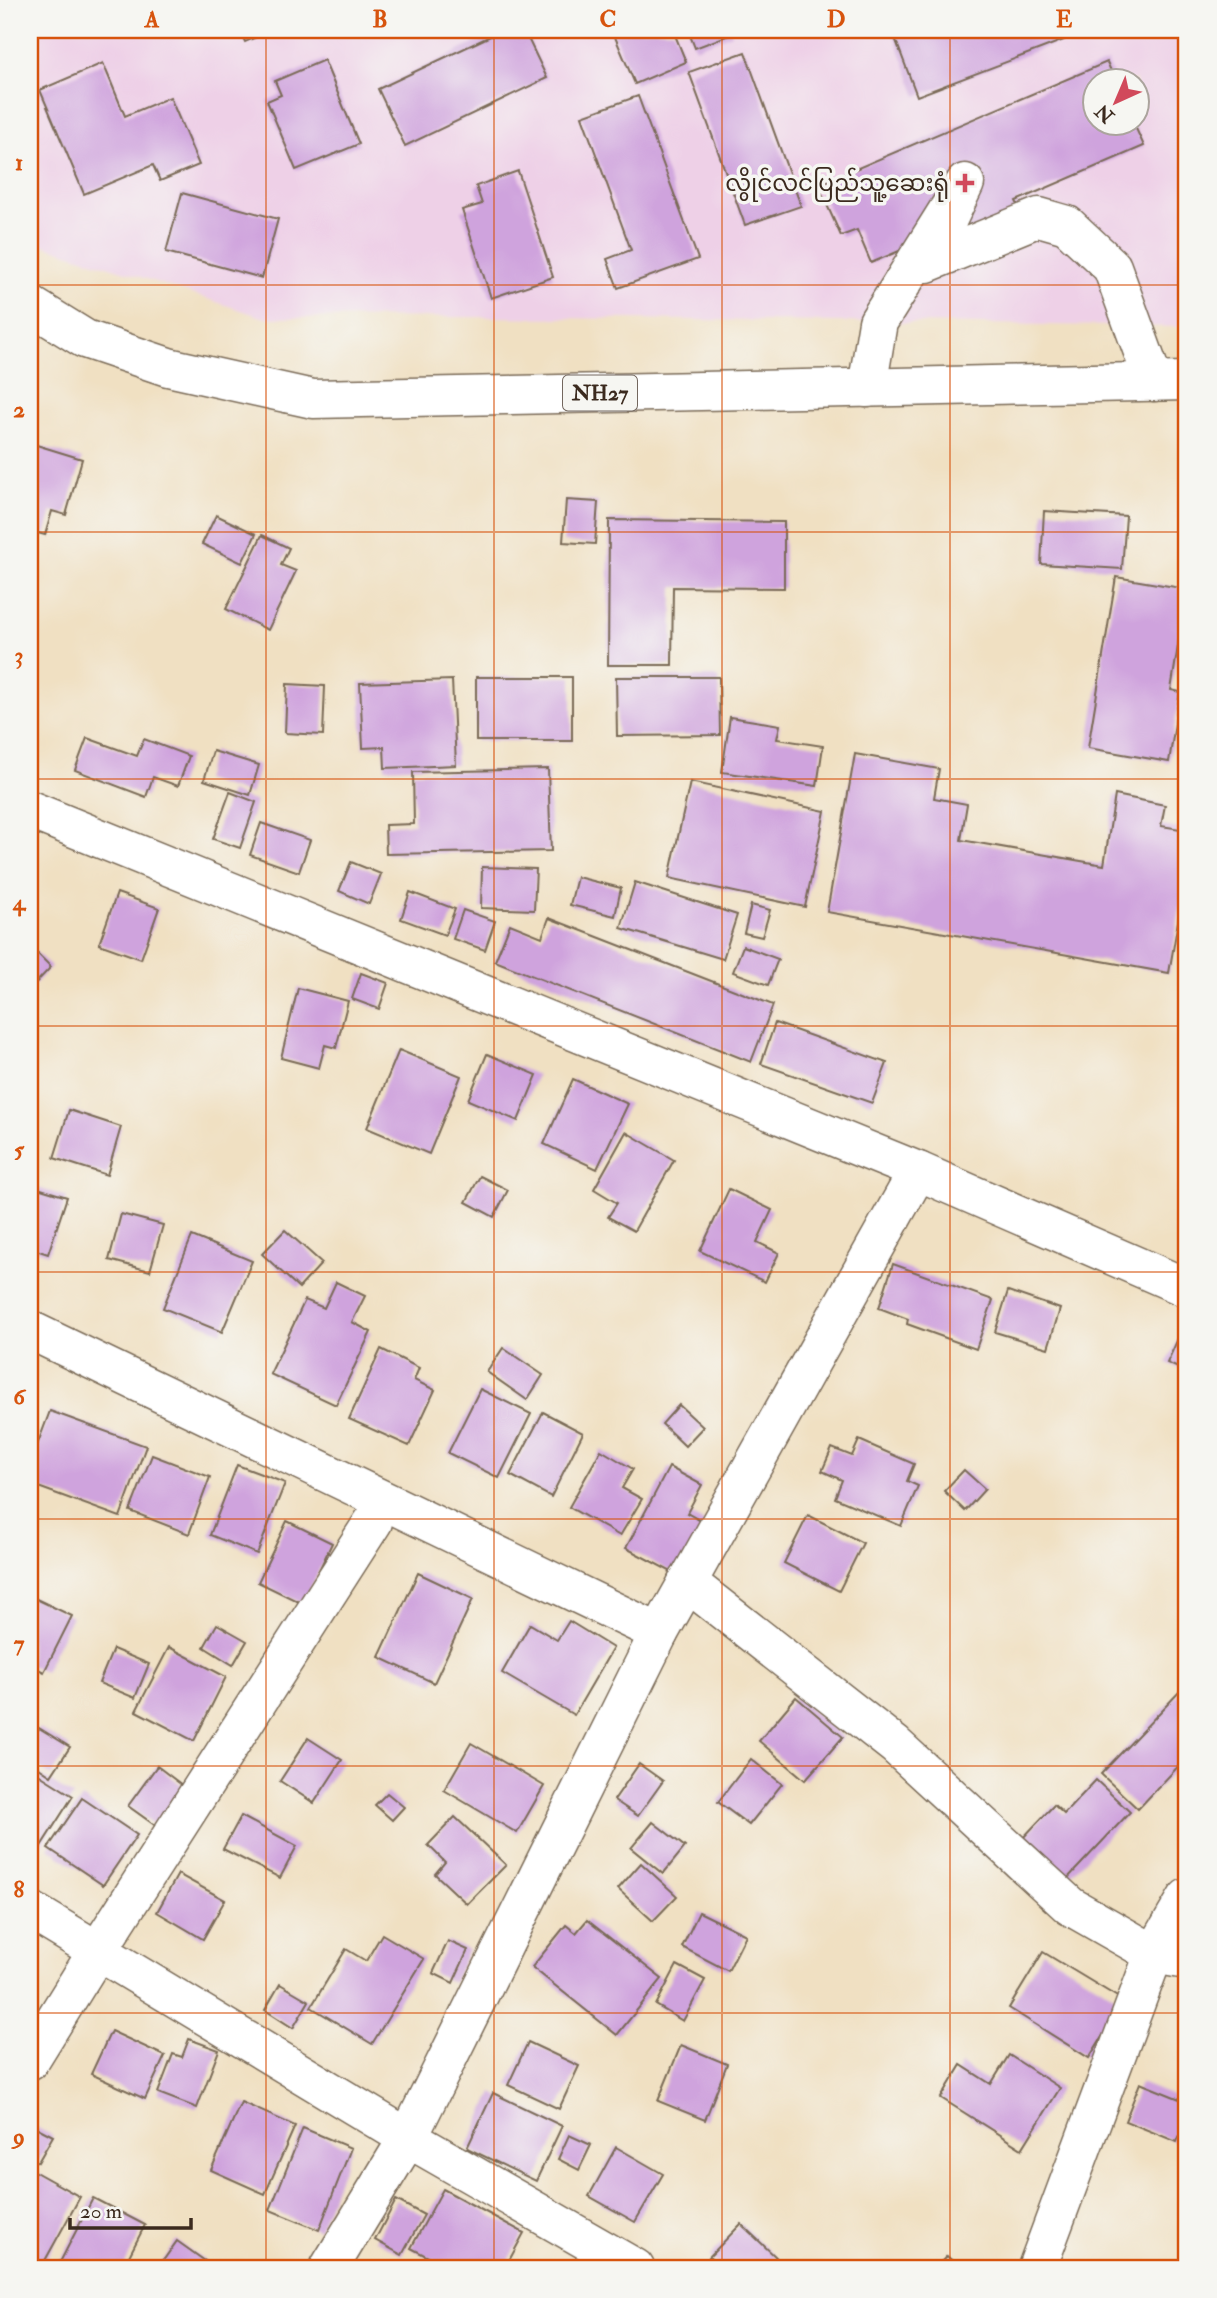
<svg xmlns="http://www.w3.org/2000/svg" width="1217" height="2298" font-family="'IM FELL Double Pica','Noto Sans Myanmar',serif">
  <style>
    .built { fill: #eed0e7; fill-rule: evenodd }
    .building { fill: #cfa3dd }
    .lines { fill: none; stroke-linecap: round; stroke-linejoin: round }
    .minor-casing { stroke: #7a6a57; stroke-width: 41 }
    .highway-casing { stroke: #7a6a57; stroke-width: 41 }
    .minor { stroke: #fff; stroke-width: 38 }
    .highway { stroke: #fff; stroke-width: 38 }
    .grid { fill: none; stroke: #d7540e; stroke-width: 2; stroke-opacity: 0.55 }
    .poi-dot { fill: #d1495b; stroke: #f6f6f2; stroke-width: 2.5 }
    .labels { text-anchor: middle; stroke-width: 7; stroke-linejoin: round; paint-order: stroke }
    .shield { fill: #f6f6f2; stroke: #73675e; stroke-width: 2 }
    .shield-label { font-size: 21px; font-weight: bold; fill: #3b2a1e }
    .poi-label { font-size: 23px; fill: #3b2a1e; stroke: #f6f6f2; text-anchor: end }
    .neatline { fill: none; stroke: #d7540e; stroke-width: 2.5 }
    .grid-label { font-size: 23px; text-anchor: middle; font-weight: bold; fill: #d7540e }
  </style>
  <rect width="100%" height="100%" fill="#f6f6f2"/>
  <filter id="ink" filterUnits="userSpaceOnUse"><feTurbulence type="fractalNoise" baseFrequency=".0143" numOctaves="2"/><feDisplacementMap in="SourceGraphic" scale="14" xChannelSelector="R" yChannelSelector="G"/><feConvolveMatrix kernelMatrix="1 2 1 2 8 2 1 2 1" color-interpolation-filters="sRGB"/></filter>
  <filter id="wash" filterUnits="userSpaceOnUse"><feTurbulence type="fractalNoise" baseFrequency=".00686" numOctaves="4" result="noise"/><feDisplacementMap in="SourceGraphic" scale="28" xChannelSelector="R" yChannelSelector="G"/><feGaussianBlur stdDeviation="1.57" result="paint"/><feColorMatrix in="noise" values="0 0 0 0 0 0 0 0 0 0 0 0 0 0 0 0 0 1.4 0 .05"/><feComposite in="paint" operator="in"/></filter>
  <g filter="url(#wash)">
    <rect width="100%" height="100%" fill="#f0e0c2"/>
    <path class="built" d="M30,30h1157v297l-700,-10 -222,1 -228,-75 -7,-9zM1094,80h42v42h-42z"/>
    <g id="blocks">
      <g class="building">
        <polygon points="217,30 272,30 245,42 240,31 221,39"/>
        <polygon points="503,30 524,30 547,78 405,146 378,89"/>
        <polygon points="612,30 673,30 686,62 635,84"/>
        <polygon points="688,30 730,30 732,34 695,48"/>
        <polygon points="892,30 1060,30 1064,40 917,96"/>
        <polygon points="745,52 801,206 745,225 689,72"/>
        <polygon points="324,60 359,144 296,170 267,101 281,95 275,81"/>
        <polygon points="1107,62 1115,80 1094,80 1094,122 1133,122 1144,146 1016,201 1032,237 946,231 871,263 857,230 841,236 818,185"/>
        <polygon points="103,63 125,116 170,97 199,165 160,181 153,165 84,194 40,90"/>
        <polygon points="638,96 698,259 618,288 607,259 631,250 582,116"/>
        <polygon points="518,171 553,277 491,298 462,210 482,204 476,186"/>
        <polygon points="182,193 278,219 262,278 166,252"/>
        <polygon points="30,443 82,459 66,515 52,511 45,535 30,531"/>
        <polygon points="566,500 598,502 595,544 563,542"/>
        <polygon points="1044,511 1126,516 1122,569 1041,564"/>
        <polygon points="216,515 256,534 242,563 202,544"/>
        <polygon points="609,520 784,522 784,588 673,587 672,665 608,665"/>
        <polygon points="262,535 289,548 281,565 296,571 268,630 226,609"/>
        <polygon points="1116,577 1187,589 1171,690 1180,692 1169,762 1088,748"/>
        <rect x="476" y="677" width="96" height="64"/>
        <polygon points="616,677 719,677 720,735 617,736"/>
        <polygon points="452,680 456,765 385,768 384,747 363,748 360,683"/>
        <polygon points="287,684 325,686 323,735 285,733"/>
        <polygon points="730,717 780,725 777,739 823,746 817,786 722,772"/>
        <polygon points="87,738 137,756 144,739 189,756 178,786 153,777 146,797 75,770"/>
        <polygon points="213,751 259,765 250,795 204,780"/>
        <polygon points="855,754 939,769 934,798 967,804 961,840 1104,865 1115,795 1165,805 1161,826 1187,830 1187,870 1169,973 827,912"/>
        <polygon points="548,769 551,851 386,854 385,825 414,824 413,772"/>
        <polygon points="690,782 825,811 805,907 669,878"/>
        <polygon points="230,792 256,802 240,848 213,839"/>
        <polygon points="261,823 310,840 299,872 250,855"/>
        <polygon points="351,862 381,874 369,904 339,891"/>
        <polygon points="482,867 536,869 534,910 481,908"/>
        <polygon points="577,877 621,888 615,916 570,905"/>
        <polygon points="635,882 737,915 723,959 621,928"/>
        <polygon points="410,892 455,909 445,935 401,919"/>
        <polygon points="117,893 159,908 141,959 99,944"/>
        <polygon points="751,905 770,910 762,937 744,933"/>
        <polygon points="463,910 495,921 485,950 453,939"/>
        <polygon points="549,918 773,1005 751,1062 495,961 510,924 542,937"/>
        <polygon points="30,946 51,967 30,989"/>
        <polygon points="743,946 778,959 768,985 733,972"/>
        <polygon points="361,973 388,983 379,1009 352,999"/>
        <polygon points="298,988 348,1001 336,1048 325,1045 319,1068 281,1058"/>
        <polygon points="775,1023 887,1063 872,1103 761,1064"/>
        <polygon points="399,1050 461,1076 429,1154 367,1128"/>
        <polygon points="487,1054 537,1075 518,1121 468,1100"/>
        <polygon points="573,1079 628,1104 597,1169 544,1144"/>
        <polygon points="69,1110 121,1127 107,1175 54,1158"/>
        <polygon points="626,1132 674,1160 634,1231 608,1217 617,1203 594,1189"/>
        <polygon points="30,1166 37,1168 31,1186 67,1197 48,1254 30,1248"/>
        <polygon points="480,1176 508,1190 494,1217 466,1202"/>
        <polygon points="729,1189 772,1210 757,1242 779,1253 765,1282 700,1251"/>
        <polygon points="121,1214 163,1225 150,1271 109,1260"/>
        <polygon points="285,1230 322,1263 299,1288 262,1254"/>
        <polygon points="192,1236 252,1261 222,1332 163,1308"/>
        <polygon points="893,1264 993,1300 976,1349 907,1324 908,1319 879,1308"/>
        <polygon points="336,1282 365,1296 352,1322 371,1332 336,1405 270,1374 305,1300 324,1308"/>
        <polygon points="1008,1291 1060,1309 1048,1348 995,1332"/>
        <polygon points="1180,1334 1187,1337 1187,1372 1167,1363"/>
        <polygon points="503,1348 543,1375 527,1400 487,1372"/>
        <polygon points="381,1349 419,1368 414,1380 435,1390 409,1446 349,1419"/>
        <polygon points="480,1389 531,1414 499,1478 448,1453"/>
        <polygon points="679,1405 703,1427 685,1446 662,1424"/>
        <polygon points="50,1411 146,1446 120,1517 30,1484 30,1464"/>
        <polygon points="543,1412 583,1433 551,1497 510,1475"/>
        <polygon points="859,1440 914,1464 907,1481 918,1486 901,1526 835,1498 842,1480 822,1471 832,1448 852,1456"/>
        <polygon points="601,1450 633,1469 622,1488 642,1499 620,1536 569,1507"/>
        <polygon points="152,1455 210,1477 189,1534 130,1511"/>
        <polygon points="237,1465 285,1483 257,1554 210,1535"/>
        <polygon points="669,1467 702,1485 687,1513 706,1524 679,1576 626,1548"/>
        <polygon points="964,1470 985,1489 965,1511 944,1491"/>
        <polygon points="808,1515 863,1543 839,1591 784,1563"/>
        <polygon points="287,1521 332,1543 303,1604 258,1582"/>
        <polygon points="418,1573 473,1599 434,1683 379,1657"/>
        <polygon points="30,1596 72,1616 44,1672 30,1665"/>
        <polygon points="569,1621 613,1648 574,1715 502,1673 530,1624 557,1640"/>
        <polygon points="217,1624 247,1641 233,1665 204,1647"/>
        <polygon points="169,1647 226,1677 194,1741 136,1711"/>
        <polygon points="113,1649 149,1664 135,1698 99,1683"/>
        <polygon points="1182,1689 1187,1694 1187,1757 1138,1809 1101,1774"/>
        <polygon points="796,1697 843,1737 805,1780 759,1741"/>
        <polygon points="39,1728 70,1747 51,1776 30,1762 30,1743"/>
        <polygon points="308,1738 342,1760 314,1803 280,1781"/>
        <polygon points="471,1743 544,1786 517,1833 444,1790"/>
        <polygon points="751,1759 782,1784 749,1825 718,1802"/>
        <polygon points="639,1764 663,1781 638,1816 614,1800"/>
        <polygon points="157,1766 191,1792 163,1831 128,1806"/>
        <polygon points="35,1772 73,1796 41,1846 30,1839 30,1780"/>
        <polygon points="1096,1780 1130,1812 1065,1881 1021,1840 1054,1805 1064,1814"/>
        <polygon points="387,1793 404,1807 392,1820 375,1805"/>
        <polygon points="82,1798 137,1835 103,1885 48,1848"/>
        <polygon points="241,1816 297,1846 280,1878 223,1849"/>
        <polygon points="455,1817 506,1865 467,1904 435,1874 445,1862 428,1845"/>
        <polygon points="653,1822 685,1847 663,1874 631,1848"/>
        <polygon points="641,1863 677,1896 653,1921 618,1889"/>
        <polygon points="178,1874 225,1900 203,1939 157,1912"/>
        <polygon points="699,1912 746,1935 728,1971 682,1947"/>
        <polygon points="587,1920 662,1979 617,2035 532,1967 566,1925 576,1933"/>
        <polygon points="382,1934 424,1959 372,2044 311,2007 346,1949 366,1961"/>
        <polygon points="448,1941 468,1950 453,1983 433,1973"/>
        <polygon points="1043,1952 1124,2001 1089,2058 1009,2008"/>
        <polygon points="677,1965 705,1980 683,2021 656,2005"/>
        <polygon points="280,1984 309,2001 293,2028 265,2010"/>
        <polygon points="111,2031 165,2056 145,2099 91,2074"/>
        <polygon points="189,2039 219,2050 197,2108 158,2093 173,2054 182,2057"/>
        <polygon points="528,2042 579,2066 559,2109 508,2085"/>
        <polygon points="681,2045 727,2064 705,2120 658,2101"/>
        <polygon points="1009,2055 1060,2088 1022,2149 941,2098 961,2065 991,2084"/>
        <polygon points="1140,2083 1187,2102 1187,2118 1177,2142 1125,2121"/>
        <polygon points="493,2093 562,2126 536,2181 467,2148"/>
        <polygon points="241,2102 295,2126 265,2194 211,2170"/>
        <polygon points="30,2124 53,2136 38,2162 30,2157"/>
        <polygon points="303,2128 351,2148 319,2230 270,2210"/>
        <polygon points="569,2135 591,2145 579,2170 558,2159"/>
        <polygon points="616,2147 663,2174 635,2222 589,2196"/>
        <polygon points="30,2169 80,2197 42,2266 30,2259"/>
        <polygon points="443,2189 524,2233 505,2268 449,2268 411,2248"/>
        <polygon points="93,2198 145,2225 123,2268 57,2268"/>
        <polygon points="396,2200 424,2215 402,2255 375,2240"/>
        <polygon points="741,2224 776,2257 765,2268 721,2268 709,2257"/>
        <polygon points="177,2241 205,2261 200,2268 158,2268"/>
        <polygon points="947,2256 960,2268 935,2268"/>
      </g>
    </g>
  </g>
  <g filter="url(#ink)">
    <use href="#blocks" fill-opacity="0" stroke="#7a6a57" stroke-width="2"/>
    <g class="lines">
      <g class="minor-casing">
        <g id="minor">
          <polyline points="867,388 878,322 965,183 927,263 1039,217 1067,225 1112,267 1154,382"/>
          <polyline points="30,810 918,1171 1187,1288"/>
          <polyline points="30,1330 659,1633"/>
          <polyline points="687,1582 895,1745 1070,1906 1154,1954 1187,1960"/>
          <polyline points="30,1910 408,2138 635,2268"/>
          <polyline points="30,2060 98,1950 373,1522"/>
          <polyline points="329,2268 408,2138 659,1633 918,1171"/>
          <polyline points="1037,2268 1154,1954 1187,1898"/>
        </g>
      </g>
      <g class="highway-casing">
        <polyline id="highway" points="30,305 85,339 168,367 313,399 1187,381"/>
      </g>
      <use href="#minor" class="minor"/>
      <use href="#highway" class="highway"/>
    </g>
  </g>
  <path class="grid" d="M266,30v2238M494,30v2238M722,30v2238M950,30v2238M30,285h1157M30,532h1157M30,779h1157M30,1026h1157M30,1272h1157M30,1519h1157M30,1766h1157M30,2013h1157"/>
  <path class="poi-dot" d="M961.5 172.5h7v7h7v7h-7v7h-7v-7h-7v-7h7z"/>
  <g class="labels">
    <rect class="shield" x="563" y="375.5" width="74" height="35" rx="5"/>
    <g class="shield-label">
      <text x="600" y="400">NH27</text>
    </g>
    <g class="poi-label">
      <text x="949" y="191">လွိုင်လင်ပြည်သူ့ဆေးရုံ</text>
    </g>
  </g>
  <rect width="1217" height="2298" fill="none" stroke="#f6f6f2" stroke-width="77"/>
  <g transform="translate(1116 102) rotate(224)"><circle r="33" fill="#f6f6f2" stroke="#aba49d" stroke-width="2"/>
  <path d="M0-5L12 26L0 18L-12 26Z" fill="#d1495b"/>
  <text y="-10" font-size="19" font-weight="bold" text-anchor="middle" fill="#3b2a1e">N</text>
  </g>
  <path d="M70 2218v10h121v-10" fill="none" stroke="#3b2a1e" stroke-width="3.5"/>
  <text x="80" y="2218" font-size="21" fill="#3b2a1e" stroke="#f6f6f2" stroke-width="5" paint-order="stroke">20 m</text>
  <rect x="38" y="38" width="1140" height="2222" class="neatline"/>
  <g class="grid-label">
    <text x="152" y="27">A</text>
    <text x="380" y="27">B</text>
    <text x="608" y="27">C</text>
    <text x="836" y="27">D</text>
    <text x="1064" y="27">E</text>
    <text x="19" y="170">1</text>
    <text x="19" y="417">2</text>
    <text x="19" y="663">3</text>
    <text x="19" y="910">4</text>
    <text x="19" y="1157">5</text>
    <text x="19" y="1404">6</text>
    <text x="19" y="1651">7</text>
    <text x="19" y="1897">8</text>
    <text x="19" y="2144">9</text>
  </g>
</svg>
